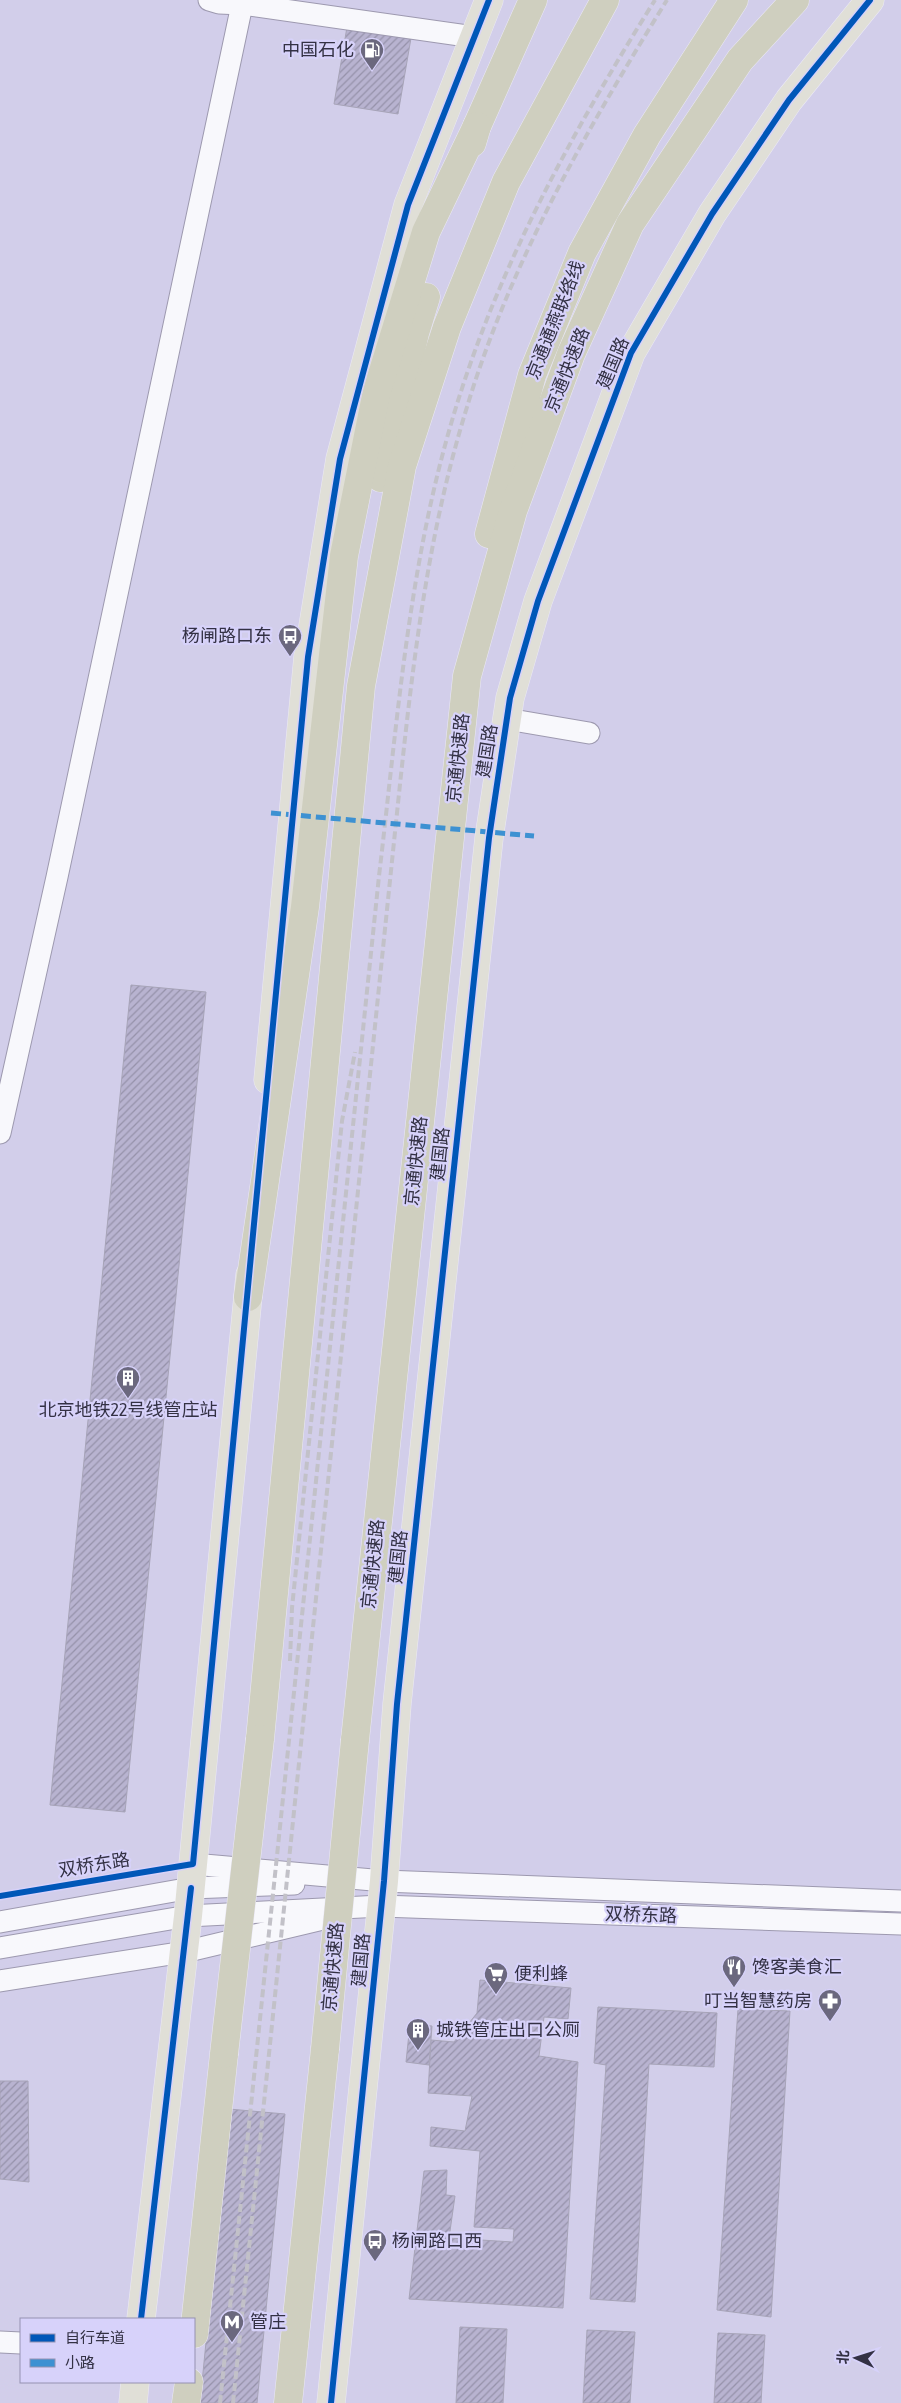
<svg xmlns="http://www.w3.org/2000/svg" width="901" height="2403" font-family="'Asap Condensed','Noto Sans SC',sans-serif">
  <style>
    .building { fill: url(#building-hatch); stroke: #a7a4b8 }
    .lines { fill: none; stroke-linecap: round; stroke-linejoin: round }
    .minor-casing { stroke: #9d99af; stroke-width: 23 }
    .major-casing { stroke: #ebe9f6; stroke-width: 29 }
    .highway-casing { stroke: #ebe9f6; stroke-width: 29 }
    .minor { stroke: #f8f8fc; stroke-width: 21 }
    .major { stroke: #e0dfd7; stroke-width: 28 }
    .highway { stroke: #cfcfbf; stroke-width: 28 }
    .rail { stroke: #c2c1c8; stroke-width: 4; stroke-dasharray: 8 4; stroke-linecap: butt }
    .highway-bridge-casing { stroke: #ebe9f6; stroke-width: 29; stroke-linecap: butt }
    .highway-bridge { stroke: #cfcfbf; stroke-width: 28 }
    .quiet { stroke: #3d91d2; stroke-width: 5; stroke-dasharray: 10 5; stroke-linecap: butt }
    .cycleway-casing { stroke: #d7d2fa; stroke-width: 9 }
    .cycleway { stroke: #0057b8; stroke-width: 6 }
    .labels { text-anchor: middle; stroke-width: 4.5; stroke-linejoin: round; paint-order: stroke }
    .poi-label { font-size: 18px; fill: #333144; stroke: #d7d2fa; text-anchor: start }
    .street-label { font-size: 18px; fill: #333144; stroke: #d7d2fa }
  </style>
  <defs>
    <pattern id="building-hatch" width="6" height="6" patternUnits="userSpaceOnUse" patternTransform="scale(1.25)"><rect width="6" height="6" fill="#b8b3d0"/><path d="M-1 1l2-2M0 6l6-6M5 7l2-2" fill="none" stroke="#9692aa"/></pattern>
  </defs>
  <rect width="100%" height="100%" fill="#d2ceea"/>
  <g class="building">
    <polygon points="347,27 411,38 398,114 334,104"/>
    <polygon points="131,985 206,992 125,1812 50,1805"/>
    <polygon points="480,1980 571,1988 568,2019 544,2017 539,2056 578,2062 563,2308 409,2299 424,2171 447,2170 446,2195 455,2196 449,2238 513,2242 514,2229 474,2227 480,2151 430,2146 431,2127 465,2131 472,2096 428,2093 431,2040 454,2042 477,2013"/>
    <polygon points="598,2007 717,2013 714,2067 649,2064 635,2302 590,2299 606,2065 594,2063"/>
    <polygon points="738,2009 790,2011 771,2317 717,2310"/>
    <polygon points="410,2024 432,2026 429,2065 406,2062"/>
    <polygon points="0,2081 28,2081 29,2182 0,2179"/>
    <polygon points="229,2109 285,2114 257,2403 200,2403"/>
    <polygon points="460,2327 507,2329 503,2403 456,2403"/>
    <polygon points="587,2330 635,2332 630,2403 583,2403"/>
    <polygon points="718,2333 765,2335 761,2403 714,2403"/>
  </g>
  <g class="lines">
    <g class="minor-casing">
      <g id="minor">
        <polyline points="209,0 219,3 242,4 474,37"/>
        <polyline points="507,719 589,733"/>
        <polyline points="0,1133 57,877 243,0"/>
        <polyline points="193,1864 384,1881 901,1901"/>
        <polyline points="0,1922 191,1888 294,1884"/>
        <polyline points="0,1948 188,1916 381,1906 901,1924"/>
        <polyline points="0,1981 184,1952 327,1918"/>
        <polyline points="0,2342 21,2343"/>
      </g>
    </g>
    <g class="major-casing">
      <g id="major">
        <polyline points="268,1080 308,657 340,459 408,205 489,0"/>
        <polyline points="141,2319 188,1916 250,1275"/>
        <polyline points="133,2403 135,2382"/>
        <polyline points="331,2403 384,1881 397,1704 489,838 510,698 538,601 631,353 712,214 789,100 870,0"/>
      </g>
    </g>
    <g class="highway-casing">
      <g id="highway">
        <polyline points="472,143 477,126 533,0"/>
        <polyline points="381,478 415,333 426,297"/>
        <polyline points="489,534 532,375 582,253 647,135 734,0"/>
        <polyline points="248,1297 305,907 344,556 377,391 426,232 477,126"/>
        <polyline points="260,1739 361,686 402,466 447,327 506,182 605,0"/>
        <polyline points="355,1740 467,676 513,511 571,354 630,224 740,60 795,0"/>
        <polyline points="194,2334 224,2054"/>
        <polyline points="186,2403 189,2382"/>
        <polyline points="288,2403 325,2049"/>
      </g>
    </g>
    <use href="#minor" class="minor"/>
    <use href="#major" class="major"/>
    <use href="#highway" class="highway"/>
    <g class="rail">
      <polyline points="290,1661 292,1608 342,1121 355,1052"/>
      <path d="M220,2403l159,-1527c18,-151 29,-305 72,-452 44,-152 120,-290 204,-424"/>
      <path d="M233,2403l162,-1571c15,-143 29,-287 72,-425 44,-146 120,-278 200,-407"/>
    </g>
    <g class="highway-bridge-casing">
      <g id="highway-bridge">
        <polyline points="325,2049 355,1740"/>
        <polyline points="224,2054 260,1739"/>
      </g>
    </g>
    <use href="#highway-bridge" class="highway-bridge"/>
    <polyline class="quiet" points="271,813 534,836"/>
    <g class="cycleway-casing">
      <g id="cycleway">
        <polyline points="0,1896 193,1864 308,657 340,459 408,205 489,0"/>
        <polyline points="141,2319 191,1888"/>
        <polyline points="331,2403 384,1881 397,1704 489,838 510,698 538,601 631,353 712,214 789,100 870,0"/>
      </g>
    </g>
    <use href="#cycleway" class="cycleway"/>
  </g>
  <defs>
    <g id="fuel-pin" transform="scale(1.25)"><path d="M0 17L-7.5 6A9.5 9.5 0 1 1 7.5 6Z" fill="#6b687e" stroke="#d7d2fa"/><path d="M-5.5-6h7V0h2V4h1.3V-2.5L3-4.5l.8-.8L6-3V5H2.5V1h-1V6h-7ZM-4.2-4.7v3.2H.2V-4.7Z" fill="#fff"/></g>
    <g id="bus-pin" transform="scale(1.25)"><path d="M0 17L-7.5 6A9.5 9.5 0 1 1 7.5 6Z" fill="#6b687e" stroke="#d7d2fa"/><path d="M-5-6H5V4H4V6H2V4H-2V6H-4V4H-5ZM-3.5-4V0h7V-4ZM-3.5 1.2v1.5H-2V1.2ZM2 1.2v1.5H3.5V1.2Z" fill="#fff"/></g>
    <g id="building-pin" transform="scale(1.25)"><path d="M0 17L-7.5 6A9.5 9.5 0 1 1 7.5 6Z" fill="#6b687e" stroke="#d7d2fa"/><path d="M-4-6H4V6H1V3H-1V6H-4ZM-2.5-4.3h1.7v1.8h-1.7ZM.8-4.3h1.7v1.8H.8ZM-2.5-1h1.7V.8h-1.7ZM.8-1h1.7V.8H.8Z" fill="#fff"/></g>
    <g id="restaurant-pin" transform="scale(1.25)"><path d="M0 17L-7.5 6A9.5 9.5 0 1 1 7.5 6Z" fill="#6b687e" stroke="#d7d2fa"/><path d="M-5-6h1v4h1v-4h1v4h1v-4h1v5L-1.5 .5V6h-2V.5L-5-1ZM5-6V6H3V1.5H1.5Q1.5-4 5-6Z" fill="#fff"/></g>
    <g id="supermarket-pin" transform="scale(1.25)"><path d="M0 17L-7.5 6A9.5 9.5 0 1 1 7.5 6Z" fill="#6b687e" stroke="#d7d2fa"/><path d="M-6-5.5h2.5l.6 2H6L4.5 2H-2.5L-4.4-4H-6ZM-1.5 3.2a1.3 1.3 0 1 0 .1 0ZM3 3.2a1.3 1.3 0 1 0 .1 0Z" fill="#fff"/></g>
    <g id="pharmacy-pin" transform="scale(1.25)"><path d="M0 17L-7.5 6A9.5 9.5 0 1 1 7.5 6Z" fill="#6b687e" stroke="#d7d2fa"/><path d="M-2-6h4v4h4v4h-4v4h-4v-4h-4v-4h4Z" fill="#fff"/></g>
    <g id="metro-pin" transform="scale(1.25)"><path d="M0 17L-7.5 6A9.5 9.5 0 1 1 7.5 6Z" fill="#6b687e" stroke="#d7d2fa"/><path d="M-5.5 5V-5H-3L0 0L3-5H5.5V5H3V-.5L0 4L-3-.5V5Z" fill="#fff"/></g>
  </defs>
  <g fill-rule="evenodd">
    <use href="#fuel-pin" x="372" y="50"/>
    <use href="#bus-pin" x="290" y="636"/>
    <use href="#building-pin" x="128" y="1378"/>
    <use href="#restaurant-pin" x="734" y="1967"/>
    <use href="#supermarket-pin" x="496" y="1974"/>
    <use href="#pharmacy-pin" x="830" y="2001"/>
    <use href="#building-pin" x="418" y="2030"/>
    <use href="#bus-pin" x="375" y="2241"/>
    <use href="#metro-pin" x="232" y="2322"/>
  </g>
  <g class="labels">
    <g class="poi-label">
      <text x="354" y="56" text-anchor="end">中国石化</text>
      <text x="272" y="642" text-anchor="end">杨闸路口东</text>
      <text x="128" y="1416" text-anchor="middle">北京地铁22号线管庄站</text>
      <text x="752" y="1973">馋客美食汇</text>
      <text x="514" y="1980">便利蜂</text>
      <text x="812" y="2007" text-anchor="end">叮当智慧药房</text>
      <text x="436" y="2036">城铁管庄出口公厕</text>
      <text x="392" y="2247">杨闸路口西</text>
      <text x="250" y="2328">管庄</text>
    </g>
    <g class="street-label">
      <text transform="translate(555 320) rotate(-68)" y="6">京通通燕联络线</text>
      <text transform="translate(613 363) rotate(-67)" y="6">建国路</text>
      <text transform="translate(567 370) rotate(-68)" y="6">京通快速路</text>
      <text transform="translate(487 751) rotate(-81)" y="6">建国路</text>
      <text transform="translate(458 758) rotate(-84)" y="6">京通快速路</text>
      <text transform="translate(440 1154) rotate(-84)" y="6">建国路</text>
      <text transform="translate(416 1161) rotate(-84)" y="6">京通快速路</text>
      <text transform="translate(398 1557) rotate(-84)" y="6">建国路</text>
      <text transform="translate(373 1564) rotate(-84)" y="6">京通快速路</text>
      <text transform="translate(94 1865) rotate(-9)" y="6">双桥东路</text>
      <text transform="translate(641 1915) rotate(2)" y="6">双桥东路</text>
      <text transform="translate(361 1960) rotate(-85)" y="6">建国路</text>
      <text transform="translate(333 1967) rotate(-85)" y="6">京通快速路</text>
    </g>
  </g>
  <rect x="20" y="2318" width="175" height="65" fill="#d7d2fa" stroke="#9592b1"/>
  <rect x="30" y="2334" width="25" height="8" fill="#0057b8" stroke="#9592b1"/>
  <text x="65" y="2343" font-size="15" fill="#333144">自行车道</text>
  <rect x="30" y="2359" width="25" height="8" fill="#3d91d2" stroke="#9592b1"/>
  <text x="65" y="2368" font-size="15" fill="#333144">小路</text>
  <g transform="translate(856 2358) rotate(274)" stroke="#d7d2fa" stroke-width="4" paint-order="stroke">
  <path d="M0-4L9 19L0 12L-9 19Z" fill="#333144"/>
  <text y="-8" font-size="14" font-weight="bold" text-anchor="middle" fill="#333144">北</text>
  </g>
</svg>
